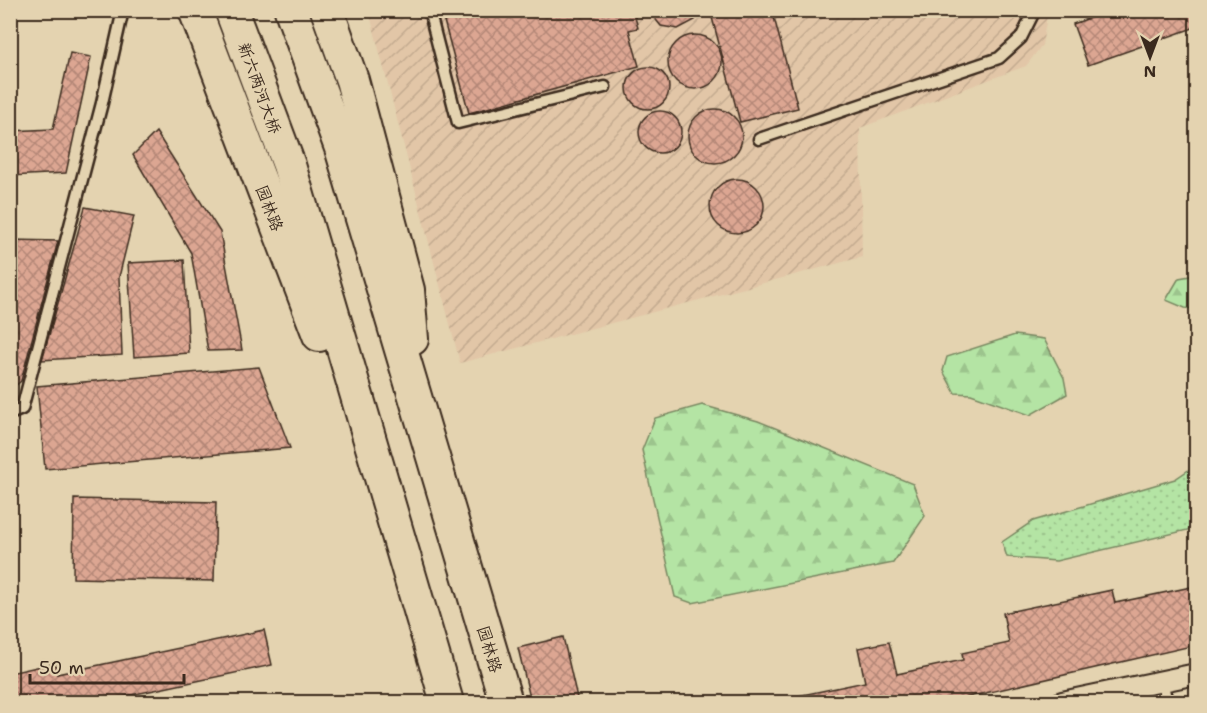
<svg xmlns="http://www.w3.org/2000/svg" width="1207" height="713" font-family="'Shantell Sans','LXGW WenKai TC',sans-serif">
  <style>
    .industrial { fill: url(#industrial-furrows) }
    .green { fill: url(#green-dots); stroke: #788761; stroke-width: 1.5 }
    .forest { fill: url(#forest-firs); stroke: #788761; stroke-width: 1.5 }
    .building { fill: url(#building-cross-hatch); stroke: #3b2a1e; stroke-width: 1.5 }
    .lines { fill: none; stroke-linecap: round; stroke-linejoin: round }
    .service-casing { stroke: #3b2a1e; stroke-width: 15 }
    .minor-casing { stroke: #3b2a1e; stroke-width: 24 }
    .primary-casing { stroke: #3b2a1e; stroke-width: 36 }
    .service { stroke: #e4d3b0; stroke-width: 10 }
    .minor { stroke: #e4d3b0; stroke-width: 20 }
    .primary { stroke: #e4d3b0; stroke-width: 32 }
    .labels { text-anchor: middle; stroke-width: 6; stroke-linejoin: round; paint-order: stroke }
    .street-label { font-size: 16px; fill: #3b2a1e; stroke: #e4d3b0 }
  </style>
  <defs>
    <pattern id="industrial-furrows" width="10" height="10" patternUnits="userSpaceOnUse" patternTransform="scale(1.5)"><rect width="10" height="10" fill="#e2c6a7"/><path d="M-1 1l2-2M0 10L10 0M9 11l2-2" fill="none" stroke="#c3aa8f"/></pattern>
    <pattern id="green-dots" width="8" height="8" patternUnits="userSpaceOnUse" patternTransform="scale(1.5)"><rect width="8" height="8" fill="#b4e4a4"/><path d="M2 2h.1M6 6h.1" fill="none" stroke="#9cc48d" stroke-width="1.8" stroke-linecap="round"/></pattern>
    <pattern id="forest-firs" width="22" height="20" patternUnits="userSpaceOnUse" patternTransform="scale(1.5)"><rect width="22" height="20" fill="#b4e4a4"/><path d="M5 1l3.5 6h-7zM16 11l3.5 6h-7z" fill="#9cc48d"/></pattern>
    <pattern id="building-cross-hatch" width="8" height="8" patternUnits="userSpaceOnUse" patternTransform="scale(1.5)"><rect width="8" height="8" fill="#dca692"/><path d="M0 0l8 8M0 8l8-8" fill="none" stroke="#b48777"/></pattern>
  </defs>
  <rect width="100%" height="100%" fill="#e4d3b0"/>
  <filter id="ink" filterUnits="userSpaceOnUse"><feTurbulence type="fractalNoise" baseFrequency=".0167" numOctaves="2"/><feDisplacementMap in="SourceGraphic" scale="12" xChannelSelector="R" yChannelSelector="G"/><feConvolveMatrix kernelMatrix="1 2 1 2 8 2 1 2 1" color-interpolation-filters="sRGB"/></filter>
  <g filter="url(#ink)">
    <polygon class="industrial" points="369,11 1048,11 1042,45 1026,66 860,128 862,257 460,363"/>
    <polygon class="green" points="1196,465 1196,528 1056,561 1007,557 1002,542 1033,521 1175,479"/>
    <g class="forest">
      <polygon points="1196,275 1196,309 1185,308 1166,300 1179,278"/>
      <polygon points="1015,335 1044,339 1064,378 1067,394 1030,415 971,394 955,393 943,371 947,357"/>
      <polygon points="702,405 758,421 913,484 925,516 893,563 692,603 675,597 642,450 655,418"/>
    </g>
    <g class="building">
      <polygon points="441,10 633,10 638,28 629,30 639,66 469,113"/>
      <polygon points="648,10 700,10 695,20 678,29 661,26"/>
      <polygon points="710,10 772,10 798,108 740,122"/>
      <polygon points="1112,10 1196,10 1196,27 1088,65 1073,24"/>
      <circle cx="695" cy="62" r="27"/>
      <polygon points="70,53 91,57 66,173 10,176 10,131 53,129"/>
      <circle cx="648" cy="88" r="21"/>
      <circle cx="715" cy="136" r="27"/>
      <circle cx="660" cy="132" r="21"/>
      <polygon points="156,132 220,232 242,350 208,351 191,253 133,155"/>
      <circle cx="737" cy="206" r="27"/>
      <polygon points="85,207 134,216 119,277 122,355 42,360"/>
      <polygon points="10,240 58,241 21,381 10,390"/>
      <polygon points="184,260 189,353 134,357 128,263"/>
      <polygon points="259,367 290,448 45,469 37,386"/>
      <polygon points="74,499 216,502 214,581 73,578"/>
      <polygon points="1196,586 1196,645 946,702 769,702 865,682 858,648 889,642 897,674 963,660 962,653 1009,643 1003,613 1112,590 1115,603"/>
      <polygon points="264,630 272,665 98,702 68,702 67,698 45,702 10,702 10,673 55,663 57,674"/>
      <polygon points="563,637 578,702 531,702 518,648"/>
      <polygon points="753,699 754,702 735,702"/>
    </g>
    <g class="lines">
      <g class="service-casing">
        <g id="service">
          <polyline points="429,10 458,123 605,87"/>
          <polyline points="759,139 999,58 1021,38 1035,10"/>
          <polyline points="10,414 22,409 102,103 123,10"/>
          <polyline points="1162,681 1167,702"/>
        </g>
      </g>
      <g class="minor-casing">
        <polyline id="minor" points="1062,702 1196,674"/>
      </g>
      <g class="primary-casing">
        <g id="primary">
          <polyline points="195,10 319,335"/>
          <polyline points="231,10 289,165 447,702"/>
          <polyline points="291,10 341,148 506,702"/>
          <polyline points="327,10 352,80 408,290 412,339"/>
        </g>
      </g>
      <use href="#service" class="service"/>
      <use href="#minor" class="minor"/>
      <use href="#primary" class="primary"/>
    </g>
  </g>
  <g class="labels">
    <g class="street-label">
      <text transform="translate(260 88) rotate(70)" y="6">新六两河大桥</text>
      <text transform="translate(270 208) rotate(69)" y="6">园林路</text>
      <text transform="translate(490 649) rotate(73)" y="6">园林路</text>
    </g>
  </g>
  <rect width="1207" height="713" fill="none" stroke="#e4d3b0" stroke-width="36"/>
  <rect x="18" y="18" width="1171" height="677" fill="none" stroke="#3b2a1e" stroke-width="2" filter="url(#ink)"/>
  <g transform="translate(1150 57) rotate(180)" stroke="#e4d3b0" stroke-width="4.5" paint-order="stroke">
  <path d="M0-4.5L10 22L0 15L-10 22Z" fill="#3b2a1e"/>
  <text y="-9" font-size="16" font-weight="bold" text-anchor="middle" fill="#3b2a1e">N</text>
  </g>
  <path d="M30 674v9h154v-9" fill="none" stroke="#3b2a1e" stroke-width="3"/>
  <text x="39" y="674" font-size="18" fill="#3b2a1e" stroke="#e4d3b0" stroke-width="4.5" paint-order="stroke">50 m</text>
</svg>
